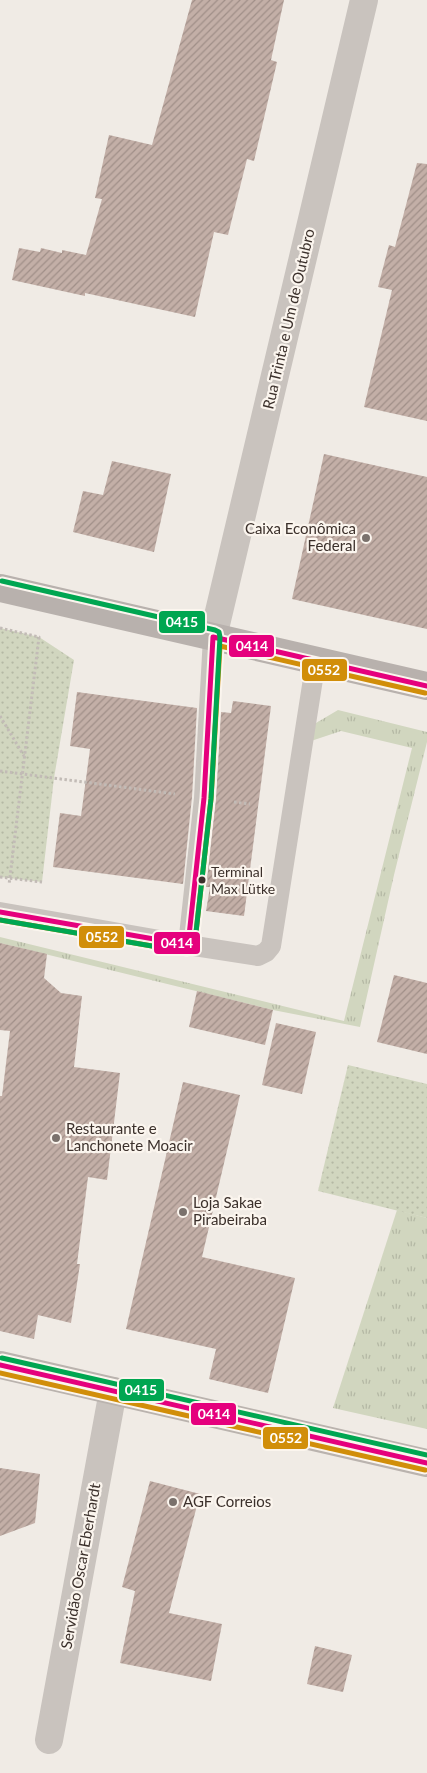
<svg xmlns="http://www.w3.org/2000/svg" width="427" height="1773" font-family="Lato,sans-serif">
  <style>
    .grass { fill: url(#grass-tufts) }
    .park { fill: url(#park-dots) }
    .building { fill: url(#building-hatch) }
    .lines { fill: none; stroke-linecap: round; stroke-linejoin: round }
    .path { stroke: #c2bbb6; stroke-width: 3; stroke-dasharray: 2.5 2.5; stroke-linecap: butt }
    .lane { stroke: #c9c3be; stroke-width: 20 }
    .street { stroke: #c9c3be; stroke-width: 28 }
    .secondary { stroke: #bab3ae; stroke-width: 28 }
    .primary { stroke: #b8b1ad; stroke-width: 28 }
    .bus-1-casing { stroke: #fbf5ee; stroke-width: 9 }
    .bus-2-casing { stroke: #fbf5ee; stroke-width: 9 }
    .bus-3-casing { stroke: #fbf5ee; stroke-width: 9 }
    .bus-1 { stroke: #e5007d; stroke-width: 5 }
    .bus-2 { stroke: #d18e09; stroke-width: 5 }
    .bus-3 { stroke: #00a651; stroke-width: 5 }
    .poi-dot { fill: #7a716c; stroke: #fbf5ee; stroke-width: 2 }
    .bus-dot { fill: #3b302b; stroke: #fbf5ee; stroke-width: 2 }
    .labels { text-anchor: middle; stroke-width: 4.5; stroke-linejoin: round; paint-order: stroke }
    .bus-label { font-size: 14px; fill: #3b302b; stroke: #fbf5ee; text-anchor: start }
    .street-label { font-size: 15px; fill: #3b302b; stroke: #fbf5ee }
    .poi-label { font-size: 15px; fill: #3b302b; stroke: #fbf5ee; text-anchor: start }
    .line-badge { stroke: #fbf5ee; stroke-width: 2 }
    .badge-label { font-size: 14px; text-anchor: middle; font-weight: bold; fill: #fff }
  </style>
  <defs>
    <pattern id="grass-tufts" width="24" height="20" patternUnits="userSpaceOnUse" patternTransform="scale(1.25)"><rect width="24" height="20" fill="#d1d6bf"/><path d="M3 7l-1-3M5 7V3M7 7l1-3M15 17l-1-3M17 17v-4M19 17l1-3" fill="none" stroke="#b4b8a4"/></pattern>
    <pattern id="park-dots" width="8" height="8" patternUnits="userSpaceOnUse" patternTransform="scale(1.25)"><rect width="8" height="8" fill="#d1d6bf"/><path d="M2 2h.1M6 6h.1" fill="none" stroke="#b4b8a4" stroke-width="1.8" stroke-linecap="round"/></pattern>
    <pattern id="building-hatch" width="6" height="6" patternUnits="userSpaceOnUse" patternTransform="scale(1.25)"><rect width="6" height="6" fill="#c3afa7"/><path d="M-1 1l2-2M0 6l6-6M5 7l2-2" fill="none" stroke="#a08f88"/></pattern>
  </defs>
  <rect width="100%" height="100%" fill="#f0ebe5"/>
  <g class="grass">
    <polygon points="338,710 427,732 427,742 394,875 360,1027 273,1010 0,943 0,937 344,1021 412,748 341,731 311,741 316,723"/>
    <polygon points="397,1210 427,1218 427,1429 333,1408"/>
  </g>
  <g class="park">
    <polygon points="0,628 39,637 74,660 54,778 42,882 0,877"/>
    <polygon points="348,1065 427,1084 427,1218 318,1191"/>
  </g>
  <g class="building">
    <polygon points="192,0 284,0 271,60 277,62 254,161 247,159 228,235 214,232 195,317 85,293 85,296 12,280 19,248 40,252 41,248 62,253 62,250 86,255 102,199 95,198 109,135 152,145"/>
    <polygon points="417,163 427,164 427,421 364,407 392,290 378,287 389,245 395,247"/>
    <polygon points="324,454 427,477 427,629 292,599"/>
    <polygon points="112,461 171,474 154,552 73,532 83,491 103,495"/>
    <polygon points="77,692 197,708 192,797 183,884 53,867 60,813 81,816 90,749 70,746"/>
    <polygon points="233,701 271,706 244,916 206,911 210,887 206,887 216,799 221,712 231,713"/>
    <polygon points="0,943 47,954 44,978 61,993 82,996 74,1067 120,1073 107,1180 88,1177 77,1264 80,1264 71,1323 38,1315 34,1339 0,1331 0,1096 2,1096 10,1031 0,1030"/>
    <polygon points="394,975 427,983 427,1054 377,1042"/>
    <polygon points="197,991 273,1010 265,1045 189,1027"/>
    <polygon points="276,1023 316,1032 302,1094 262,1085"/>
    <polygon points="183,1082 240,1095 202,1257 295,1278 268,1393 209,1379 216,1349 126,1329"/>
    <polygon points="0,1468 40,1474 35,1523 0,1536"/>
    <polygon points="150,1481 200,1494 169,1613 222,1624 211,1681 120,1663 135,1591 122,1587"/>
    <polygon points="315,1646 352,1655 343,1692 307,1684"/>
  </g>
  <g class="lines">
    <g class="path">
      <polyline points="0,628 39,637 9,885"/>
      <polyline points="0,716 24,756"/>
      <polyline points="0,771 175,794"/>
      <polyline points="234,802 250,804"/>
      <polyline points="0,877 42,882"/>
    </g>
    <g class="lane">
      <polyline points="0,912 188,945 204,798 213,637"/>
      <polyline points="188,945 258,956 266,952 271,946 316,660"/>
    </g>
    <g class="street">
      <polyline points="213,637 364,0"/>
      <polyline points="49,1740 113,1391"/>
    </g>
    <polyline class="secondary" points="0,1365 427,1463"/>
    <polyline class="primary" points="0,588 427,686"/>
    <g class="bus-1-casing">
      <g id="bus-1">
        <polyline points="0,912 188,945 204,798 213,637 427,686"/>
        <polyline points="0,1365 427,1463"/>
      </g>
    </g>
    <g class="bus-2-casing">
      <g id="bus-2">
        <polyline points="0,920 187,952 194,950 211,799 220,646 425,693"/>
        <polyline points="0,1373 425,1470"/>
      </g>
    </g>
    <g class="bus-3-casing">
      <g id="bus-3">
        <polyline points="0,920 187,952 194,950 211,799 220,637 219,632 215,630 2,581"/>
        <polyline points="2,1358 427,1455"/>
      </g>
    </g>
    <use href="#bus-1" class="bus-1"/>
    <use href="#bus-2" class="bus-2"/>
    <use href="#bus-3" class="bus-3"/>
  </g>
  <g class="poi-dot">
    <circle cx="366" cy="538" r="5"/>
    <circle cx="56" cy="1138" r="5"/>
    <circle cx="183" cy="1212" r="5"/>
    <circle cx="173" cy="1502" r="5"/>
  </g>
  <circle class="bus-dot" cx="202" cy="880" r="4.5"/>
  <g class="labels">
    <g class="bus-label">
      <text x="211" y="877">Terminal<tspan x="211" dy="17">Max Lütke</tspan></text>
    </g>
    <g class="street-label">
      <text transform="translate(289 319) rotate(-77)" y="5">Rua Trinta e Um de Outubro</text>
      <text transform="translate(81 1566) rotate(-80)" y="5">Servidão Oscar Eberhardt</text>
    </g>
    <g class="poi-label">
      <text x="356" y="534" text-anchor="end">Caixa Econômica<tspan x="356" dy="17">Federal</tspan></text>
      <text x="66" y="1134">Restaurante e<tspan x="66" dy="17">Lanchonete Moacir</tspan></text>
      <text x="193" y="1208">Loja Sakae<tspan x="193" dy="17">Pirabeiraba</tspan></text>
      <text x="183" y="1507">AGF Correios</text>
    </g>
  </g>
  <g class="line-badge">
    <rect x="158" y="610" width="48" height="24" rx="5" fill="#00a651"/>
    <rect x="228" y="634" width="47" height="24" rx="5" fill="#e5007d"/>
    <rect x="301" y="658" width="47" height="24" rx="5" fill="#d18e09"/>
    <rect x="78" y="925" width="47" height="24" rx="5" fill="#d18e09"/>
    <rect x="153" y="931" width="48" height="24" rx="5" fill="#e5007d"/>
    <rect x="118" y="1378" width="47" height="24" rx="5" fill="#00a651"/>
    <rect x="190" y="1402" width="47" height="24" rx="5" fill="#e5007d"/>
    <rect x="262" y="1426" width="47" height="24" rx="5" fill="#d18e09"/>
  </g>
  <g class="badge-label">
    <text x="182" y="627">0415</text>
    <text x="252" y="651">0414</text>
    <text x="324" y="675">0552</text>
    <text x="102" y="942">0552</text>
    <text x="177" y="948">0414</text>
    <text x="141" y="1395">0415</text>
    <text x="214" y="1419">0414</text>
    <text x="286" y="1443">0552</text>
  </g>
</svg>
